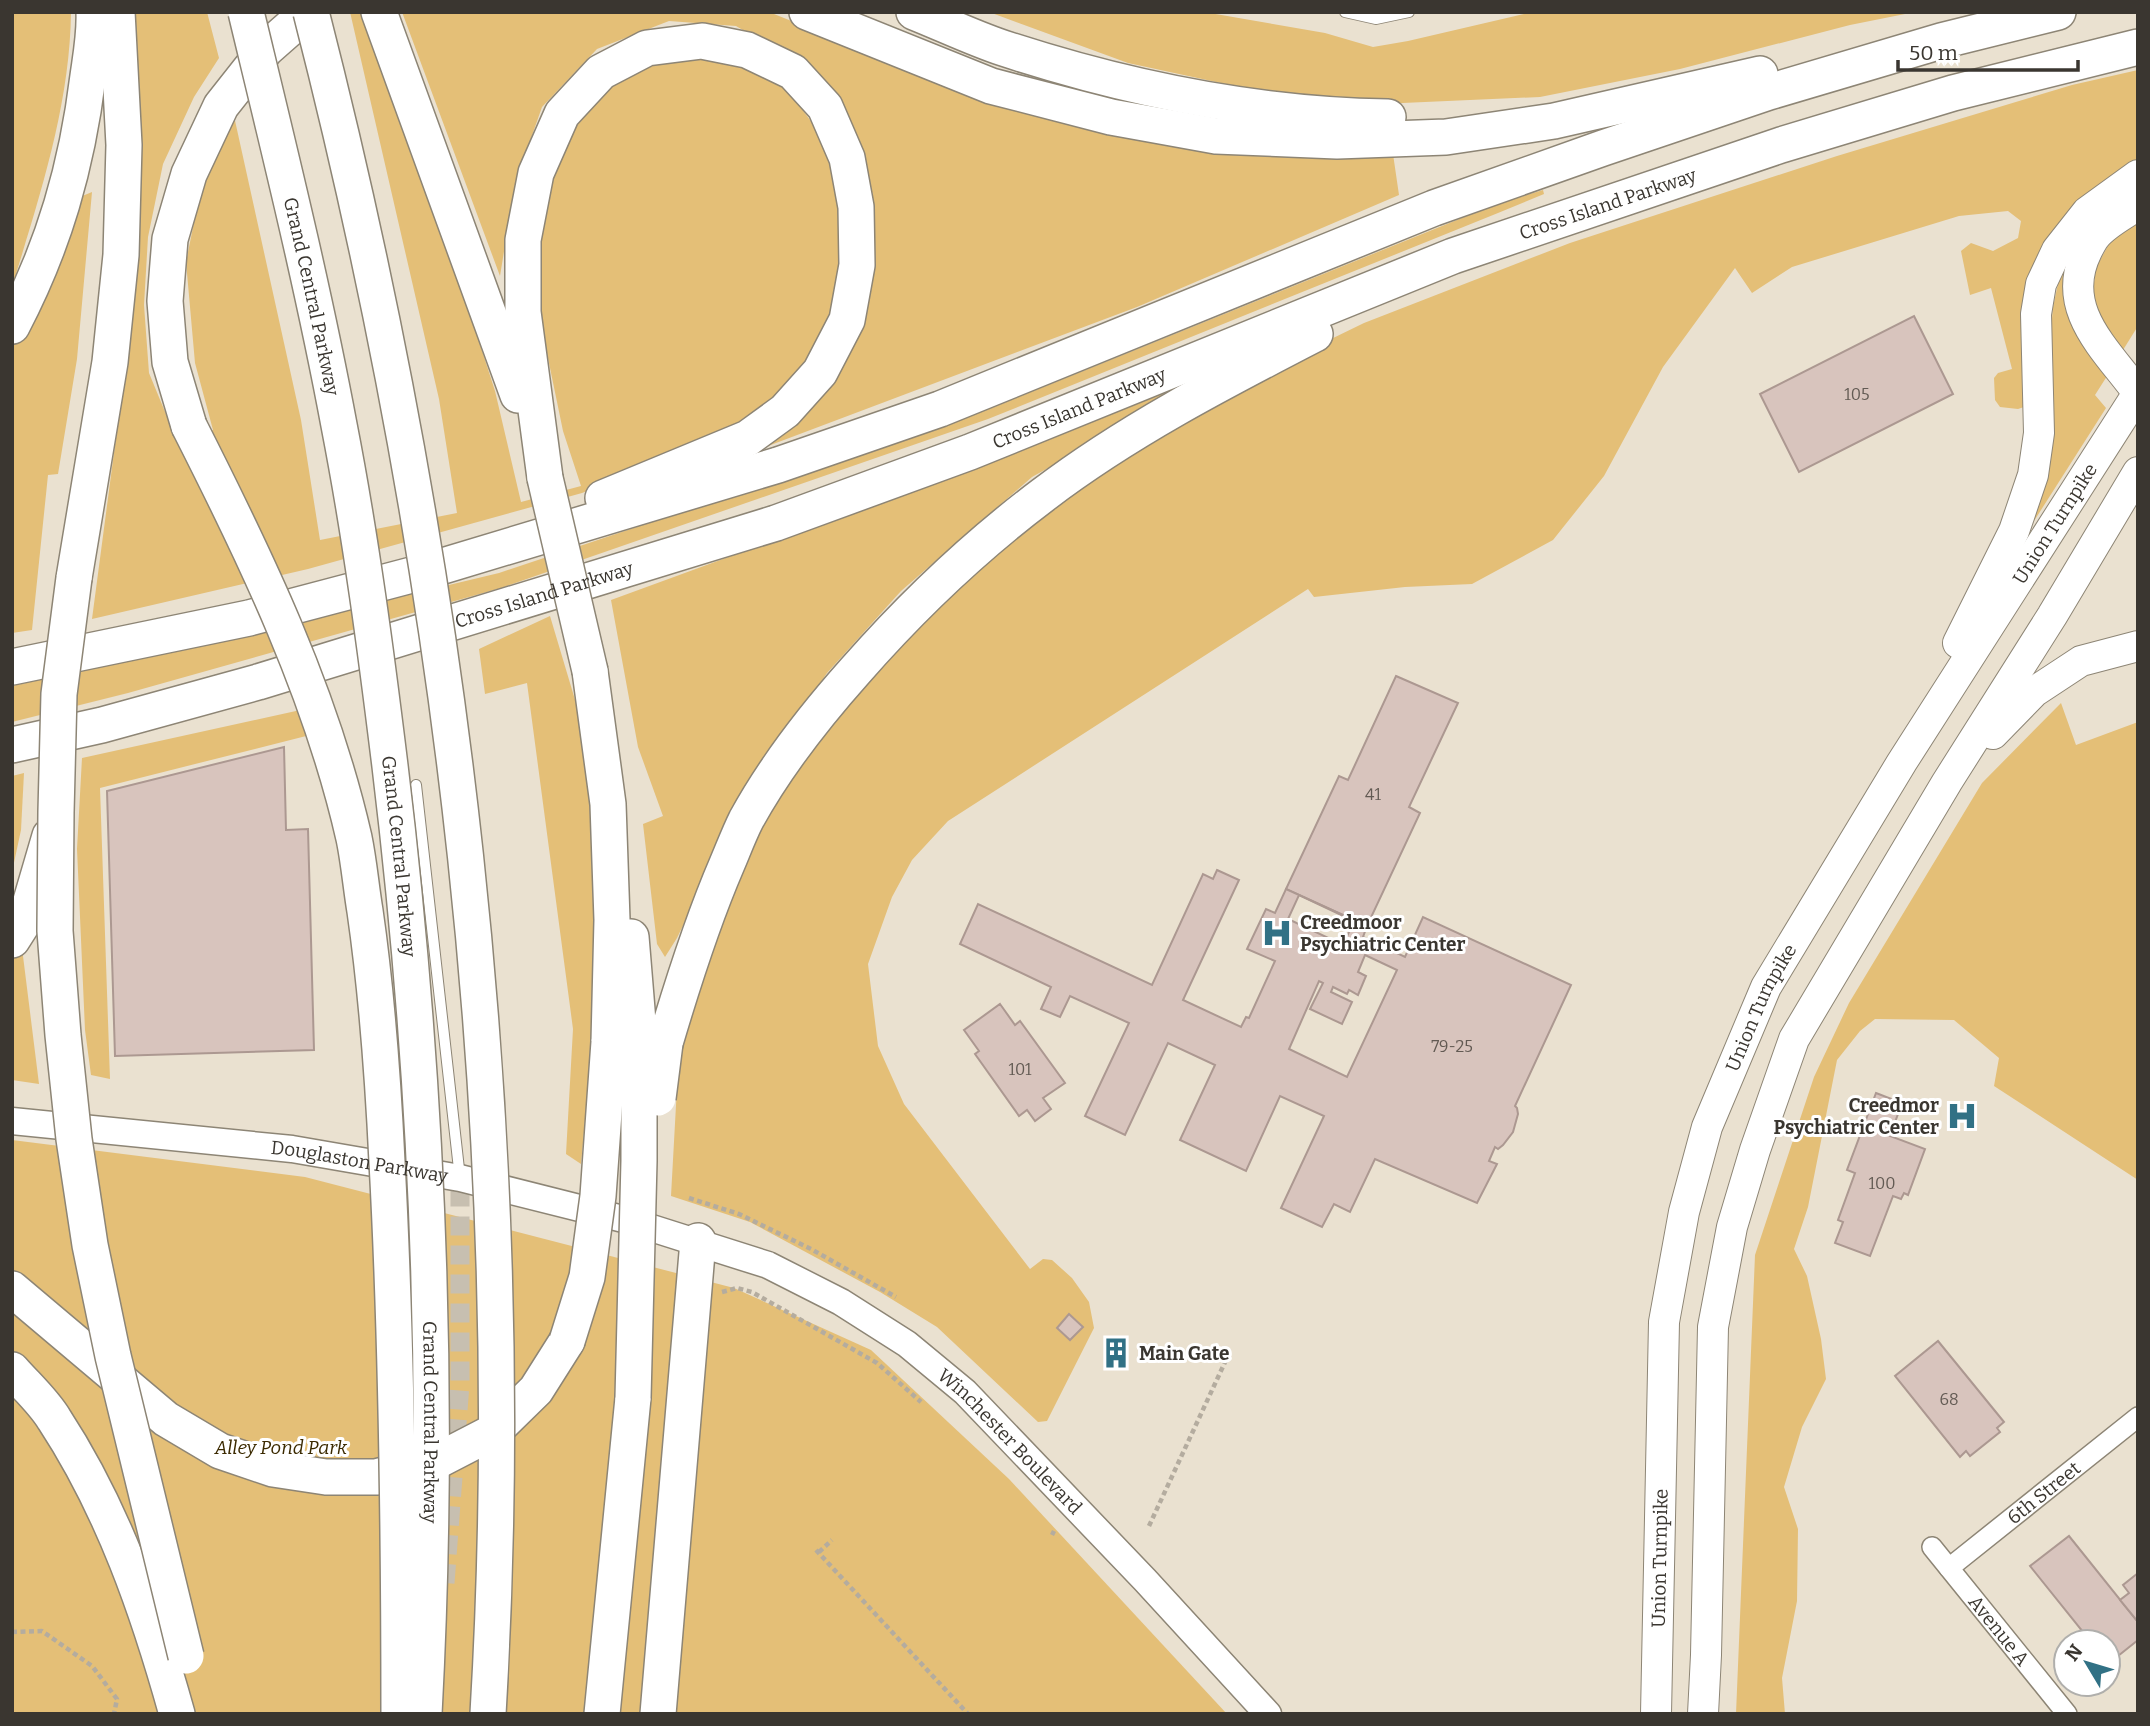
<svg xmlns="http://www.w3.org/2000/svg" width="2150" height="1726" font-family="Bitter,serif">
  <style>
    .green { fill: #e4bf77 }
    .building { fill: #d8c4bd; stroke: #ac9891; stroke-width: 2; fill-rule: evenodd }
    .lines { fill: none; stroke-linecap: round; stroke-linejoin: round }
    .street-tunnel { stroke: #c7bfb0; stroke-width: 19; stroke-dasharray: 19 10; stroke-linecap: butt }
    .lane-casing { stroke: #8d8575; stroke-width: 12 }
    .street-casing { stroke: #8d8575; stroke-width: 22 }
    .secondary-casing { stroke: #8d8575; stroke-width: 29 }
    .primary-casing { stroke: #8d8575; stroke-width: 32 }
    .highway-casing { stroke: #8d8575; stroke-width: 38 }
    .path { stroke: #b4ac9f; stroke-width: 4.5; stroke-dasharray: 5 3.5; stroke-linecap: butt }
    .lane { stroke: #fff; stroke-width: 10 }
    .street { stroke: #fff; stroke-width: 19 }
    .secondary { stroke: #fff; stroke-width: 26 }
    .primary { stroke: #fff; stroke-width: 30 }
    .highway { stroke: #fff; stroke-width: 35 }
    .highway-bridge-casing { stroke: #8d8575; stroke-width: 38; stroke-linecap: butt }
    .highway-bridge { stroke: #fff; stroke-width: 35 }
    .labels { text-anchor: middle; stroke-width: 6; stroke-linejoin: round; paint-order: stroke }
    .number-label { font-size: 16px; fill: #625a53 }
    .street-label { font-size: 19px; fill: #3a3630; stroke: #fff }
    .poi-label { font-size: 19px; font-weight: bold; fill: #3a3630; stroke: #fff; text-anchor: start }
    .park-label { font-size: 19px; font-style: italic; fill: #3b2a01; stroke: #fff }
  </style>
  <rect width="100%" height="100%" fill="#eae1d0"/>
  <g class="green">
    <path d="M12,12h59c-1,94 -32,186 -59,275z"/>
    <polygon points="132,12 207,12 219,58 194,97 163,164 148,237 144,305 149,373 180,448 213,430 195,363 186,262 204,173 232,107 301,420 320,540 457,513 439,399 350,12 363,12 443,229 495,391 521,502 581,486 563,431 536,300 538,206 565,131 627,69 704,49 781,80 823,138 845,221 831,316 786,394 719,439 582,493 308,569 92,619 135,294 137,127"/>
    <polygon points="402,12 769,12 931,77 1393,154 1399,195 1137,307 752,452 873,263 873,195 847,115 799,63 736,26 669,21 597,49 542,107 515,184 500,276"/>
    <polygon points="989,12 1204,12 1325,33 1373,47 1408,41 1532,12 1915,12 1850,25 1680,69 1540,97 1380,104 1244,88 1128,63"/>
    <polygon points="2138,70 2138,162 2071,209 2024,407 2018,409 2000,407 1995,400 1994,378 1998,373 2012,369 1991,288 1970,295 1961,251 1971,243 1993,251 2018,238 2021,221 2008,211 1959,216 1792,267 1752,293 1735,268 1663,367 1604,476 1553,540 1472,584 1405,587 1314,597 1308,589 948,821 912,860 892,897 868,964 878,1046 904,1104 1030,1269 1043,1259 1052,1260 1072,1278 1089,1302 1094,1328 1047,1421 1038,1422 937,1327 880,1292 750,1222 671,1196 678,1069 705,957 771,800 867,669 1030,515 1198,404 1364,323 1570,243 1837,156 2072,85"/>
    <polygon points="1543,190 1544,194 1498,213 988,419 501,588 128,693 12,722 12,686 191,647 499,573 984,411 1494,205"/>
    <polygon points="92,192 77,359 58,474 48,475 32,630 12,633 12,347 27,318 75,199"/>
    <polygon points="2138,219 2138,326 2123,350 2102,324 2092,297 2096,268 2112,238"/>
    <polygon points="2078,240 2109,373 2095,395 2106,408 2034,521 2047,445 2048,365 2053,307 2062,265"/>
    <polygon points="1190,382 1195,386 1032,477 901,591 827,673 746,794 677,938 665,957 657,944 643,824 663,816 638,747 611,600 1051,439"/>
    <polygon points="550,616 590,750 599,872 592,1045 581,1164 566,1154 573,1029 527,683 485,694 479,649"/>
    <polygon points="2061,703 2076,745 2138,722 2138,1180 1994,1086 1999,1058 1954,1020 1875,1019 1860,1031 1837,1060 1808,1207 1794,1249 1807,1276 1821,1339 1826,1379 1802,1427 1784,1487 1798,1529 1797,1601 1782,1678 1785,1714 1736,1714 1755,1255 1814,1077 1849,1003 1982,783"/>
    <polygon points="305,709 314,734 100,788 110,1079 91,1075 85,1030 77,849 82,758"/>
    <polygon points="24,773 21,830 12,872 12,776"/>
    <polygon points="22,948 39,1084 12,1080 12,958"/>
    <polygon points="12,1140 305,1177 734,1288 871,1350 1009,1479 1227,1714 12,1714"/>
  </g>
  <g class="building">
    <polygon points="1914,316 1953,394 1799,472 1760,394"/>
    <polygon points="1396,676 1458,703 1409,807 1420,813 1367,926 1286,889 1339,776 1348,780"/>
    <polygon points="284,747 286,830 308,829 314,1050 115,1056 107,791"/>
    <path d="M1217,870l22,10 -56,120 58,27 5,-10 3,1 26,-57 -28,-12 19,-40 9,4 11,-24 81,37 -4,11 42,20 18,-40 148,68 -56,121 2,2 1,6 -5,18 -10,13 -5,4 -3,-2 -6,14 8,3 -20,39 -102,-44 -25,53 -16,-8 -12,23 -41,-19 43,-92 -44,-20 -34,75 -66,-31 35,-75 -47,-22 -43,92 -40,-19 44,-93 -59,-27 -10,21 -19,-8 10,-22 -91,-43 18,-40 174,81 51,-111 10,5zM1299,895l55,26 -11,24 -55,-26zM1365,955l32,15 -50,107 -58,-28 30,-68 4,2 -13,26 32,15 10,-22 -21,-10 2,-5 14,7 2,-4 9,5 8,-19 -8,-4z"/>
    <polygon points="1000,1004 1015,1025 1020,1021 1065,1083 1043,1098 1051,1109 1035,1121 1027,1110 1019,1116 975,1054 979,1051 964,1030"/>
    <polygon points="1876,1093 1902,1103 1890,1136 1925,1149 1908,1195 1904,1193 1901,1199 1893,1196 1870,1256 1835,1243 1843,1222 1838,1220 1855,1173 1847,1170"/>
    <polygon points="1069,1314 1083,1327 1070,1340 1057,1328"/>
    <polygon points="1938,1341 2004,1422 1997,1428 2000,1432 1970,1456 1966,1451 1960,1457 1895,1376"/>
    <polygon points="1114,1342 1126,1348 1118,1364 1107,1358"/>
    <polygon points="2069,1536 2138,1622 2138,1640 2108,1664 2108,1642 2091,1642 2030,1566"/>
    <polygon points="2138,1573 2138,1622 2120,1600 2129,1593 2123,1585"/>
    <polygon points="2081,1630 2091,1642 2067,1642 2068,1641"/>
  </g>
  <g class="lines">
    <polyline class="street-tunnel" points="445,1583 460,1384 460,1178"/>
    <g class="lane-casing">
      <g id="lane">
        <polyline points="1345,12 1376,19 1409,12"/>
        <polyline points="416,785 460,1178"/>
      </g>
    </g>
    <g class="street-casing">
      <g id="street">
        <path id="s1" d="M1932,1547l135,167"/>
        <path id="s2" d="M1949,1568l189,-151"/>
      </g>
    </g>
    <g class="secondary-casing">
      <g id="secondary">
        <path id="s3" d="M12,1121l280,28 168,29 163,41 145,46 73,37 66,42 58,48 180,188 123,134"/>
      </g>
    </g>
    <g class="primary-casing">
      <g id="primary">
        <path d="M2138,205c-13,9 -33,19 -43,32 -3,4 -6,10 -8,14 -29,58 19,98 51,142"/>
        <polyline points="1958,643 2014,531 2033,475 2039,433 2036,314 2041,284 2057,250 2087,212 2138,175"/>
        <polyline points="1993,734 2034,692 2081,661 2138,646"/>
        <path id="s4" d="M1656,1714l8,-392 20,-110 23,-85 59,-140 136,-225 236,-369"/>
        <polyline points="1703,1714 1706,1655 1713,1327 1732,1227 1755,1150 1794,1039 1947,782 2052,616 2138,472"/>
      </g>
    </g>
    <g class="highway-casing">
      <g id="highway">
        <polyline points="379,12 518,395"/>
        <polyline points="807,12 991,86 1111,117 1216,136 1337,141 1446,137 1554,121 1760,74"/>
        <path d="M914,12c30,12 59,26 89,36 125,41 253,67 385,69"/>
        <path d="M12,326c42,-80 65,-160 76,-250 3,-21 7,-42 6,-64"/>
        <polyline points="189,426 170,362 165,301 170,239 189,174 221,106 266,49 308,12"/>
        <polyline points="545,478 523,312 523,240 536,173 562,114 601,72 647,48 702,41 747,50 793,72 825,107 847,158 856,207 857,265 847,320 820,372 785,411 748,438 603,498"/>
        <polyline points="74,578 110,362 121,255 124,145 117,12"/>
        <polyline points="12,667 249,618 423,572 778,465 940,409 1434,208 1603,148 1769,92 1941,41 2058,12"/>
        <polyline points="590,671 608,804 612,920 609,1042"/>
        <path id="s5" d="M12,745l90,-20 156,-43 518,-159 194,-71 483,-196 328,-111 172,-52 185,-46"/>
        <polyline points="631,937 639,1034"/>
        <polyline points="12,940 26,918 50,836"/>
        <path d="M665,1043c18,-61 37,-121 62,-179 6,-14 12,-30 19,-44 29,-53 68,-103 109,-149 57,-65 119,-124 188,-176 84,-64 179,-113 272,-161"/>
        <polyline points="12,1289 166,1419 220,1451 273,1469 326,1477 376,1477 427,1464"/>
        <path d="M12,1370c14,16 31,31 42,49 59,90 94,191 123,295"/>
        <polyline points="493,1432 536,1390 567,1341"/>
        <polyline points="602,1714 633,1398"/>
        <polyline points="658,1714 698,1241"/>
      </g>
    </g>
    <g class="path">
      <polyline points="689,1198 739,1214 811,1249 896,1297"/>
      <polyline points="722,1292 737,1288 752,1292 773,1304 877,1363 921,1402"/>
      <polyline points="1149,1526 1226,1360"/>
      <polyline points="1052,1535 1054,1531"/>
      <polyline points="816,1550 968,1714"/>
      <polyline points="819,1552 832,1540"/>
      <polyline points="12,1632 42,1631 92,1666 117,1699 114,1714"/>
    </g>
    <use href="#lane" class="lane"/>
    <use href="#street" class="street"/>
    <use href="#secondary" class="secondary"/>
    <use href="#primary" class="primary"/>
    <use href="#highway" class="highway"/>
    <g class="highway-bridge-casing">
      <g id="highway-bridge">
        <path id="s6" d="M246,12c33,137 67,274 93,413 22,113 37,227 51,341 38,314 51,632 34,948"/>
        <path d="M311,12c142,554 211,1130 177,1702"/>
        <path d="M189,426c67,132 132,267 165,412 5,24 7,49 11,73 12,83 18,167 22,251 10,184 12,368 12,552"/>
        <polyline points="545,478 590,671"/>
        <polyline points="74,578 59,694 56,812 55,931 63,1035 74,1139 90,1245 113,1356 186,1656"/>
        <polyline points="658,1098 665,1043"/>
        <polyline points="567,1341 587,1277 598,1196 609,1042"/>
        <polyline points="633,1398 639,1161 639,1034"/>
        <polyline points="437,1461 493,1432"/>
      </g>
    </g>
    <use href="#highway-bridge" class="highway-bridge"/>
  </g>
  <defs>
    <g id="hospital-bare" transform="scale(2.415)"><path d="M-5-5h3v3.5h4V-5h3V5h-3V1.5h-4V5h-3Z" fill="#317185" stroke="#fff" stroke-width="2.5" paint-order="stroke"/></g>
    <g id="building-bare" transform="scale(2.415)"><path d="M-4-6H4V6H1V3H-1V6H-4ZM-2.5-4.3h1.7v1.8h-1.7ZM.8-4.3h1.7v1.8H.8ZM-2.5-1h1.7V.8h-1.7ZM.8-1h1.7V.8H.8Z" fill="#317185" stroke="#fff" stroke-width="2.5" paint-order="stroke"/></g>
  </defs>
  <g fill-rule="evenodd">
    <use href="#hospital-bare" x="1277" y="933"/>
    <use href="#hospital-bare" x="1962" y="1116"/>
    <use href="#building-bare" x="1116" y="1353"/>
  </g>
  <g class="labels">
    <g class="number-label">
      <text x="1857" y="400">105</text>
      <text x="1373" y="800">41</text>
      <text x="1452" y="1052">79-25</text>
      <text x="1020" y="1075">101</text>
      <text x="1882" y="1189">100</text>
      <text x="1949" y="1405">68</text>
    </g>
    <g class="street-label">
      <text dy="7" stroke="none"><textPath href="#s5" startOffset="1687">Cross Island Parkway</textPath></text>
      <text dy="7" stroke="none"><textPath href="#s6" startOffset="292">Grand Central Parkway</textPath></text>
      <text dy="7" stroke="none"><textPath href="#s5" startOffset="1120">Cross Island Parkway</textPath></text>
      <text dy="7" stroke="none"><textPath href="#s4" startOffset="1290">Union Turnpike</textPath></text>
      <text dy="7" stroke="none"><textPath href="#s5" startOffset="553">Cross Island Parkway</textPath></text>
      <text dy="7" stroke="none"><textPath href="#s6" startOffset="859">Grand Central Parkway</textPath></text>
      <text dy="7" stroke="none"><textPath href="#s4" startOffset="723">Union Turnpike</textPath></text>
      <text dy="7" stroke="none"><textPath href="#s3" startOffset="350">Douglaston Parkway</textPath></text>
      <text dy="7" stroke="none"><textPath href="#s6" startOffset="1426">Grand Central Parkway</textPath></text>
      <text dy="7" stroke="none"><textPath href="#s3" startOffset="1074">Winchester Boulevard</textPath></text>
      <text dy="7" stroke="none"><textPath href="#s2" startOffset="121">6th Street</textPath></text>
      <text dy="7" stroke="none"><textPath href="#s4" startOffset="156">Union Turnpike</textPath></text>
      <text dy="7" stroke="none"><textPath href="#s1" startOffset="107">Avenue A</textPath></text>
    </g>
    <g class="poi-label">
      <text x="1300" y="929">Creedmoor<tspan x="1300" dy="22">Psychiatric Center</tspan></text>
      <text x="1939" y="1112" text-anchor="end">Creedmor<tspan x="1939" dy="22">Psychiatric Center</tspan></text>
      <text x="1139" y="1360">Main Gate</text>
    </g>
    <g class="park-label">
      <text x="281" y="1454">Alley Pond Park</text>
    </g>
  </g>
  <rect width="2150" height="1726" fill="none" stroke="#3a3630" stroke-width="28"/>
  <g transform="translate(2087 1663) rotate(308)"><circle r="33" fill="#ffffff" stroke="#b0afac" stroke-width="2"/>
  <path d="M0-5L12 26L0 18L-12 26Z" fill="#317185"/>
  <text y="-10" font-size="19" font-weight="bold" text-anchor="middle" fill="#3a3630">N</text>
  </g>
  <path d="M1898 60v10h180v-10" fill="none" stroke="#3a3630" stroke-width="3.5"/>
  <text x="1909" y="60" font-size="21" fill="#3a3630" stroke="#ffffff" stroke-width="5" paint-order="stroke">50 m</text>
</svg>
